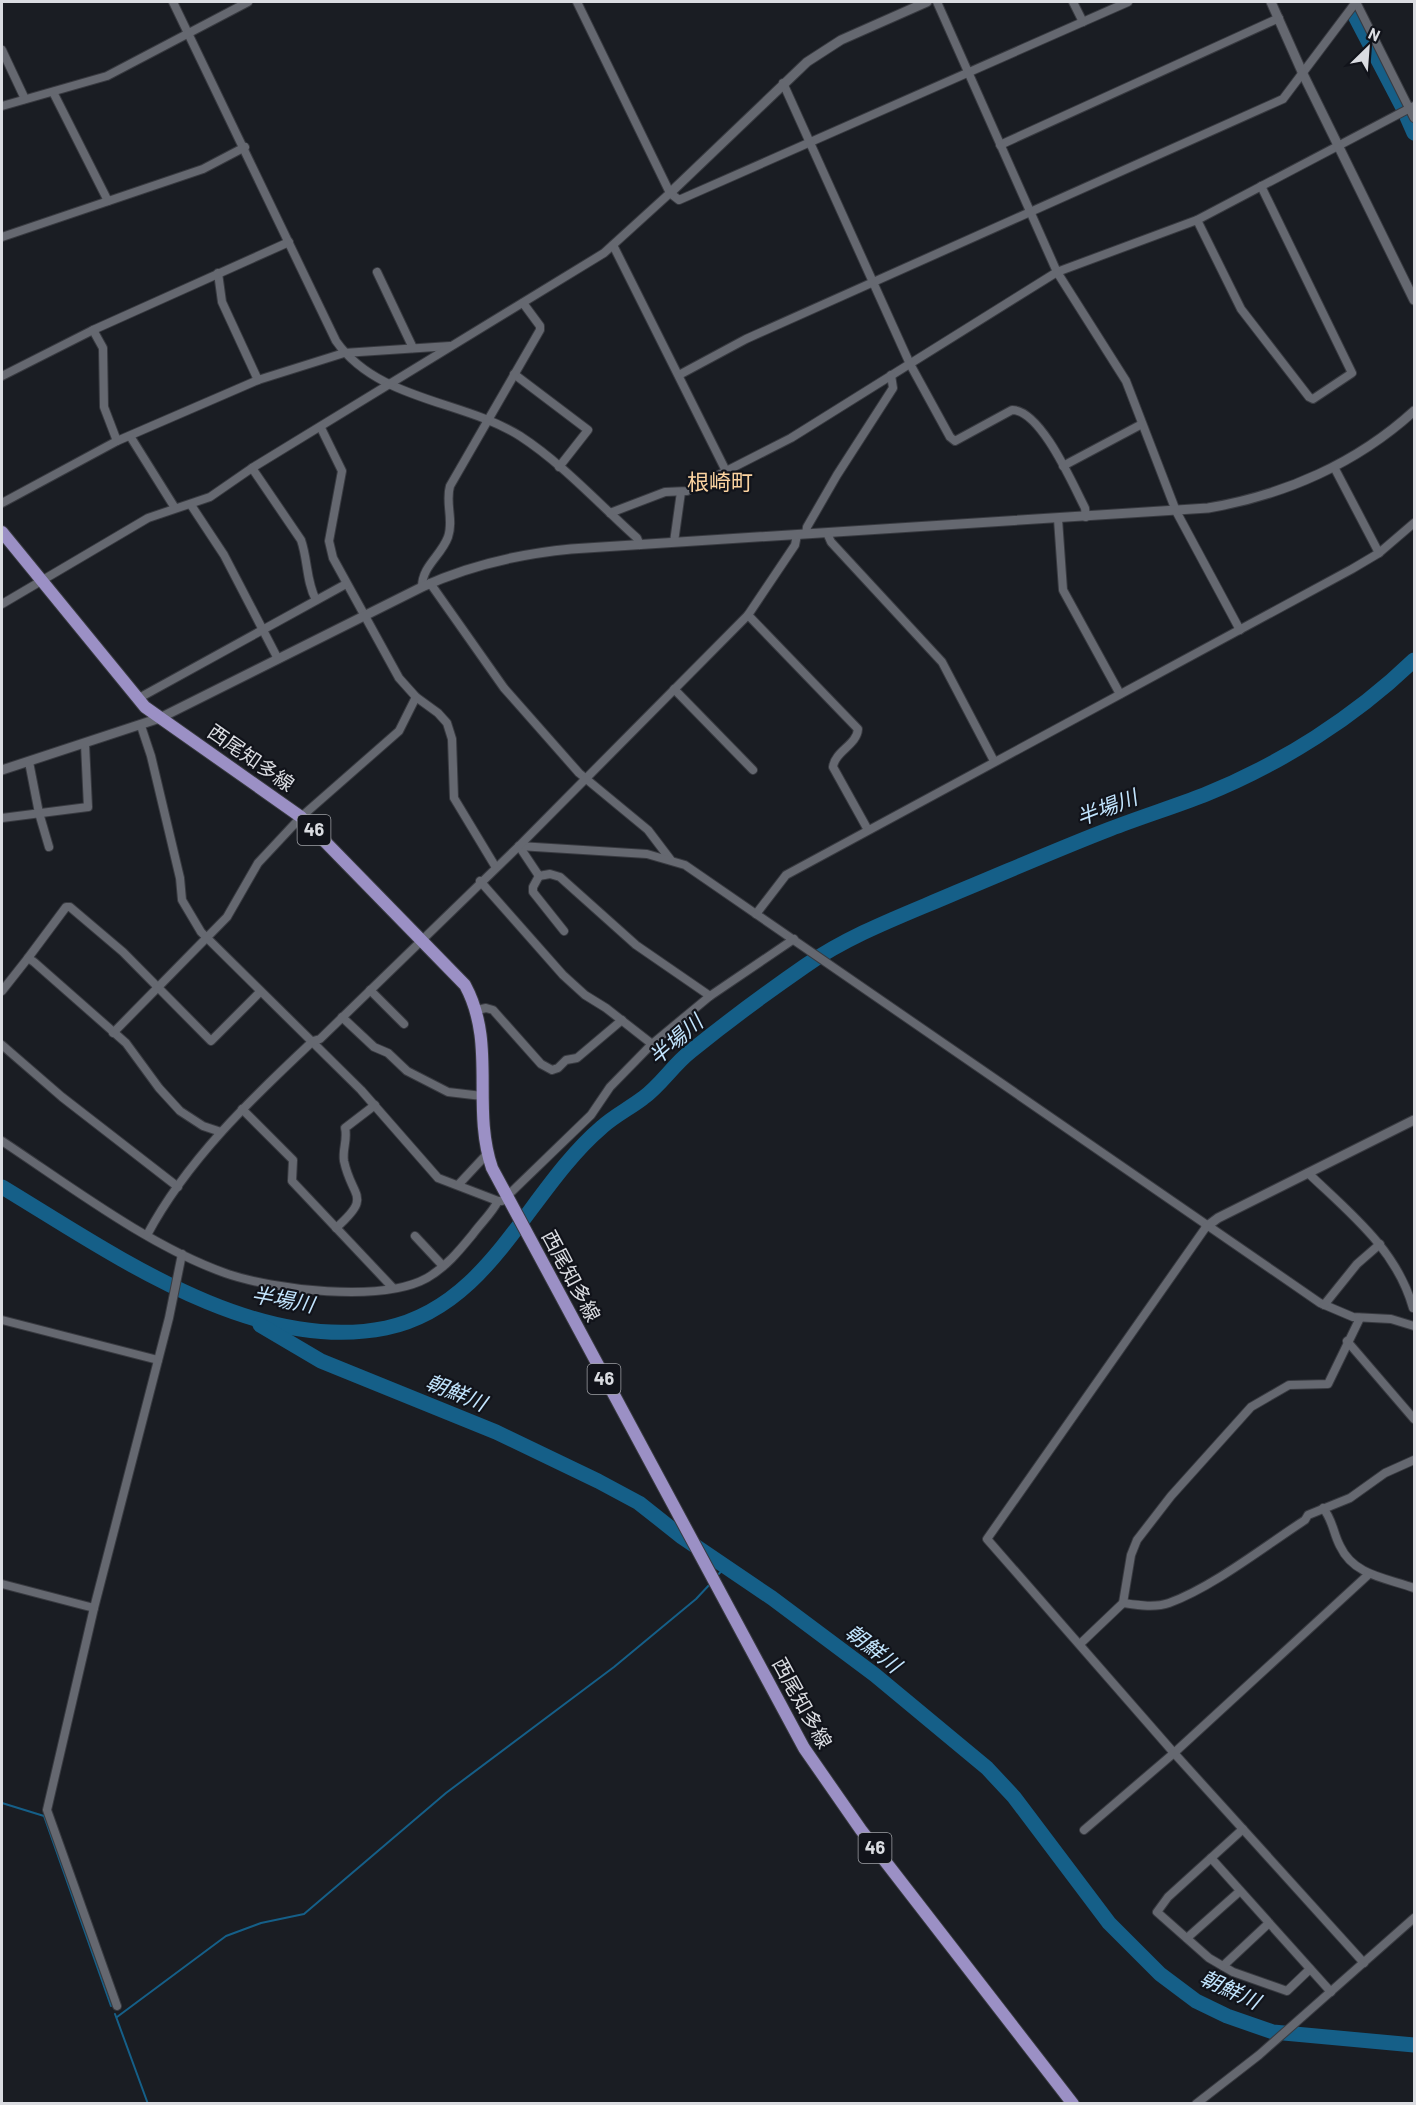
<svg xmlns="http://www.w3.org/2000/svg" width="1416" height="2105" font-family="Barlow,'Noto Sans JP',sans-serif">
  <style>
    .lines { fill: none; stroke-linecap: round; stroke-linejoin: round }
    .stream { stroke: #155f88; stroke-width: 2 }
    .river { stroke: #155f88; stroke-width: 15 }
    .minor-casing { stroke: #383a40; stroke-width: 10 }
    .tertiary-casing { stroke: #383a40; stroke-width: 11 }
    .primary-casing { stroke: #383a40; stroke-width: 14 }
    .minor { stroke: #656870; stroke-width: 8 }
    .tertiary { stroke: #656870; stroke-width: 9 }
    .primary { stroke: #9b90c5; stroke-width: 12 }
    .labels { text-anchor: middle; stroke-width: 4.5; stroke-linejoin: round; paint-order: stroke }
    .shield { fill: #11131a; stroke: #9ea0a5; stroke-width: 1.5 }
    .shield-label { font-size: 18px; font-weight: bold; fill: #dadce1 }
    .street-label { font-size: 20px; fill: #dadce1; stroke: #11131a }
    .water-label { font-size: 21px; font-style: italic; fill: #c2e5fe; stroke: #11131a }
    .quarter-label { font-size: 22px; fill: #fbd3a0; stroke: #11131a }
  </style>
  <rect width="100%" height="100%" fill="#1a1d23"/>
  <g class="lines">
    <g class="stream">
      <polyline points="716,1577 726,1566"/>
      <polyline points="2,1803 44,1816 111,2006"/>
      <polyline points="115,2014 148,2104"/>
      <polyline points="117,2017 226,1936 261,1923 304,1914 446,1793 614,1667 696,1599 711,1583"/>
    </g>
    <g class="river">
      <polyline points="1357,14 1355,16 1402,106"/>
      <polyline points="1407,117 1414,133"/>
      <path d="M2,1187c108,65 251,168 384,141 105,-22 141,-137 216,-201 12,-11 28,-19 41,-29 18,-13 30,-33 48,-47 36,-29 75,-58 114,-85 46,-32 99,-51 150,-73 51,-21 103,-44 155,-64 31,-12 63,-22 94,-34 77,-31 151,-78 210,-135"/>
      <polyline points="260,1325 321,1361 496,1432 598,1481 639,1503 682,1537 772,1598 875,1675 987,1768 1014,1797 1109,1923 1160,1974 1196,2001 1227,2016 1273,2032 1414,2045"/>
    </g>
    <g class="minor-casing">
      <g id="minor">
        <path d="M173,2l163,339c42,60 127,59 184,95 43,28 79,68 117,102l3,7"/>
        <polyline points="577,2 670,193 679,200 1128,2"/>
        <polyline points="937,2 1057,272 1126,381 1176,511 1240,630"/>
        <polyline points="1073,2 1083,22"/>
        <polyline points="1356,2 1414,118"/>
        <polyline points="2,50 25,99"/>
        <path d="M783,83l127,281 40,73 5,4 57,-31c29,0 61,75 73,98l1,9"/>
        <polyline points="53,92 108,201"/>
        <polyline points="2,106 107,76 248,2"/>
        <polyline points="1000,145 1279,18"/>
        <polyline points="1197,220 1241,309 1309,397 1313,399 1352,373 1261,186"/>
        <polyline points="2,237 203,169 245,147"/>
        <polyline points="613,245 726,471"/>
        <polyline points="377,272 413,348"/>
        <polyline points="218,273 222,302 258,380"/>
        <polyline points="93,330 103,348 104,407 117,441"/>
        <polyline points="514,374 588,430 559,467"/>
        <polyline points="679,375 746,339 1283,99 1356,2"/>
        <polyline points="2,376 93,330 289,242"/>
        <polyline points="321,428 342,471 329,541 333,558 399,678 416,697 438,713 447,723 452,739 454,798 495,866"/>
        <polyline points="130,436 175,508"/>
        <polyline points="1063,466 1142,424"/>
        <polyline points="1334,467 1379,553"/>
        <path d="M252,468l49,72c7,20 5,41 15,60"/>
        <polyline points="2,503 117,441 258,380 344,353 450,346"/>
        <polyline points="191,505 224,555 278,659"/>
        <polyline points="610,513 665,492 687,491 791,438 1057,272 1197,220 1414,106"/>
        <polyline points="1058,519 1063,590 1120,694"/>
        <polyline points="827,533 831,542 942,662 994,761"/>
        <polyline points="806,534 807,527 837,475 893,388 891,375"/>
        <polyline points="674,542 681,492"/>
        <polyline points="430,583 504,688 579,773 648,830 670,859"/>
        <path d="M422,587c0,-21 19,-31 26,-50 6,-17 -3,-34 2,-51l90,-156v-4l-17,-23"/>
        <polyline points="2,604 148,518 210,497 252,468 604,253 670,193"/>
        <path d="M748,615l110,114c-1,16 -23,22 -25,38l35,63"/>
        <polyline points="674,689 753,770"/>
        <polyline points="139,698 346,584"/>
        <polyline points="141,726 151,756 180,878 182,900 201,932 361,1090 438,1178 498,1201"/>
        <polyline points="29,762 39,813 49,847"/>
        <polyline points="2,818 88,807 85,744"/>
        <polyline points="519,846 647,854 685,865 1320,1303 1353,1317 1391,1319 1414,1326"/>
        <polyline points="519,846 539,876 550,874 560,877 636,945 710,996"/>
        <polyline points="539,876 533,887 533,892 564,931"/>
        <polyline points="480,881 563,975 585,995 606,1008 652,1044"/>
        <polyline points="756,914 786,875 1352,569 1379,553 1414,523"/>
        <polyline points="28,958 66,907 70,907 123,952 211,1041 260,992"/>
        <polyline points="370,990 404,1024"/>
        <polyline points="2,991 28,958 34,962 126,1043 159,1088 180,1111 203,1126 221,1132"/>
        <polyline points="477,1010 486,1008 493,1010 541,1064 552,1070 558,1068 566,1060 577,1058 622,1020"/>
        <polyline points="342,1017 374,1047 388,1053 407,1071 448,1092 482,1096"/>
        <polyline points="113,1033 227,917 258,863 301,817 399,731 416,697"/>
        <polyline points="2,1045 62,1097 178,1187"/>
        <polyline points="242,1109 293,1160 292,1181 393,1288"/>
        <path d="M2,1141c68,45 147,105 223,132 48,17 157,30 202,5 19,-11 32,-27 46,-44 8,-11 19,-21 25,-33h4l89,-86 19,-28 42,-43 58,-48 84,-57"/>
        <path d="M1308,1173c42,40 89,77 105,135"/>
        <polyline points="459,1184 487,1154"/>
        <polyline points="1206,1227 987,1539 1174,1753 1364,1963"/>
        <path d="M336,1228c37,-33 16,-29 8,-67 -2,-11 4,-22 1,-33l30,-23"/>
        <path d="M147,1235c40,-75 104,-136 166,-194l7,-2 199,-193 229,-231 47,-70 2,-10"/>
        <polyline points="415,1236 443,1266"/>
        <polyline points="1324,1305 1357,1264 1380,1244"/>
        <polyline points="2,1320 158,1360"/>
        <polyline points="1347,1341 1414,1419"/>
        <path d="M1323,1508c10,12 10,25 17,38 14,30 47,32 74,42"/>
        <polyline points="2,1584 94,1608"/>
        <path d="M1123,1603c14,2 32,5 46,0 44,-16 96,-57 136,-83l3,-5 42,-17 35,-25 29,-13"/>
        <polyline points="1080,1644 1123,1603 1131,1555 1137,1540 1171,1496 1251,1407 1289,1385 1328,1384 1360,1318"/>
        <polyline points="1243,1829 1168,1897 1157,1912 1209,1958 1233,1972 1287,1991 1310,1969"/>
        <polyline points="1084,1830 1174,1753 1369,1574"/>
        <polyline points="1211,1858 1331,1992"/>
        <polyline points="1187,1938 1240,1891"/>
        <polyline points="1223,1966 1269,1923"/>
        <polyline points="117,2006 47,1810 94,1608 169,1318 182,1254"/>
        <polyline points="1196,2104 1259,2055 1414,1918"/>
      </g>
    </g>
    <g class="tertiary-casing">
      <g id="tertiary">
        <polyline points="1271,2 1303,74 1414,300"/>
        <polyline points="670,193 807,62 841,40 927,2"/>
        <path d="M2,770l158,-52 262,-131c48,-22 97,-33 149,-38l637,-41c77,-13 149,-45 206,-97"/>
        <polyline points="1206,1227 1218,1218 1414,1120"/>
      </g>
    </g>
    <g class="primary-casing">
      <path id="primary" d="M2,532l143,175 156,110 164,168c32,59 6,121 27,183l312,580 57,82 212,274"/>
    </g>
    <use href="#minor" class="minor"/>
    <use href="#tertiary" class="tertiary"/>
    <use href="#primary" class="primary"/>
  </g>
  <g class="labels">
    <g class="shield">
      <rect x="297.5" y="815" width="33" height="30" rx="4.5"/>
      <rect x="587.5" y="1364" width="33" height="30" rx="4.5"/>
      <rect x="858.5" y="1833" width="33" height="30" rx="4.5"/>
    </g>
    <g class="shield-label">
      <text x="314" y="836">46</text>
      <text x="604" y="1385">46</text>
      <text x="875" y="1854">46</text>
    </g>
    <g class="street-label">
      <text transform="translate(251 758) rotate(35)" y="7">西尾知多線</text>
      <text transform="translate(571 1276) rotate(62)" y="7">西尾知多線</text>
      <text transform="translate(802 1703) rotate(61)" y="7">西尾知多線</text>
    </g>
    <g class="water-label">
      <text transform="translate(1107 808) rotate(-21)" y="7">半場川</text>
      <text transform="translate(676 1040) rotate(-41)" y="7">半場川</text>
      <text transform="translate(283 1300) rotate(10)" y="7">半場川</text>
      <text transform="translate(456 1393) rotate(22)" y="7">朝鮮川</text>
      <text transform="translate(873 1649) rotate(38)" y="7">朝鮮川</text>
      <text transform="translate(1230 1990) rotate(25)" y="7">朝鮮川</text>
    </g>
    <g class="quarter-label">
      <text x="720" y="490">根崎町</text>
    </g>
  </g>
  <rect width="1416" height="2105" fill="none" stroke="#dadce1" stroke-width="6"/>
  <g transform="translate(1368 48) rotate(25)" stroke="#11131a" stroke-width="4.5" paint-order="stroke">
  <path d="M0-4.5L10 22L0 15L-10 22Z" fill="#dadce1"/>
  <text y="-9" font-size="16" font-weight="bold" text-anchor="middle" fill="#dadce1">N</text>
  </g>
</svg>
